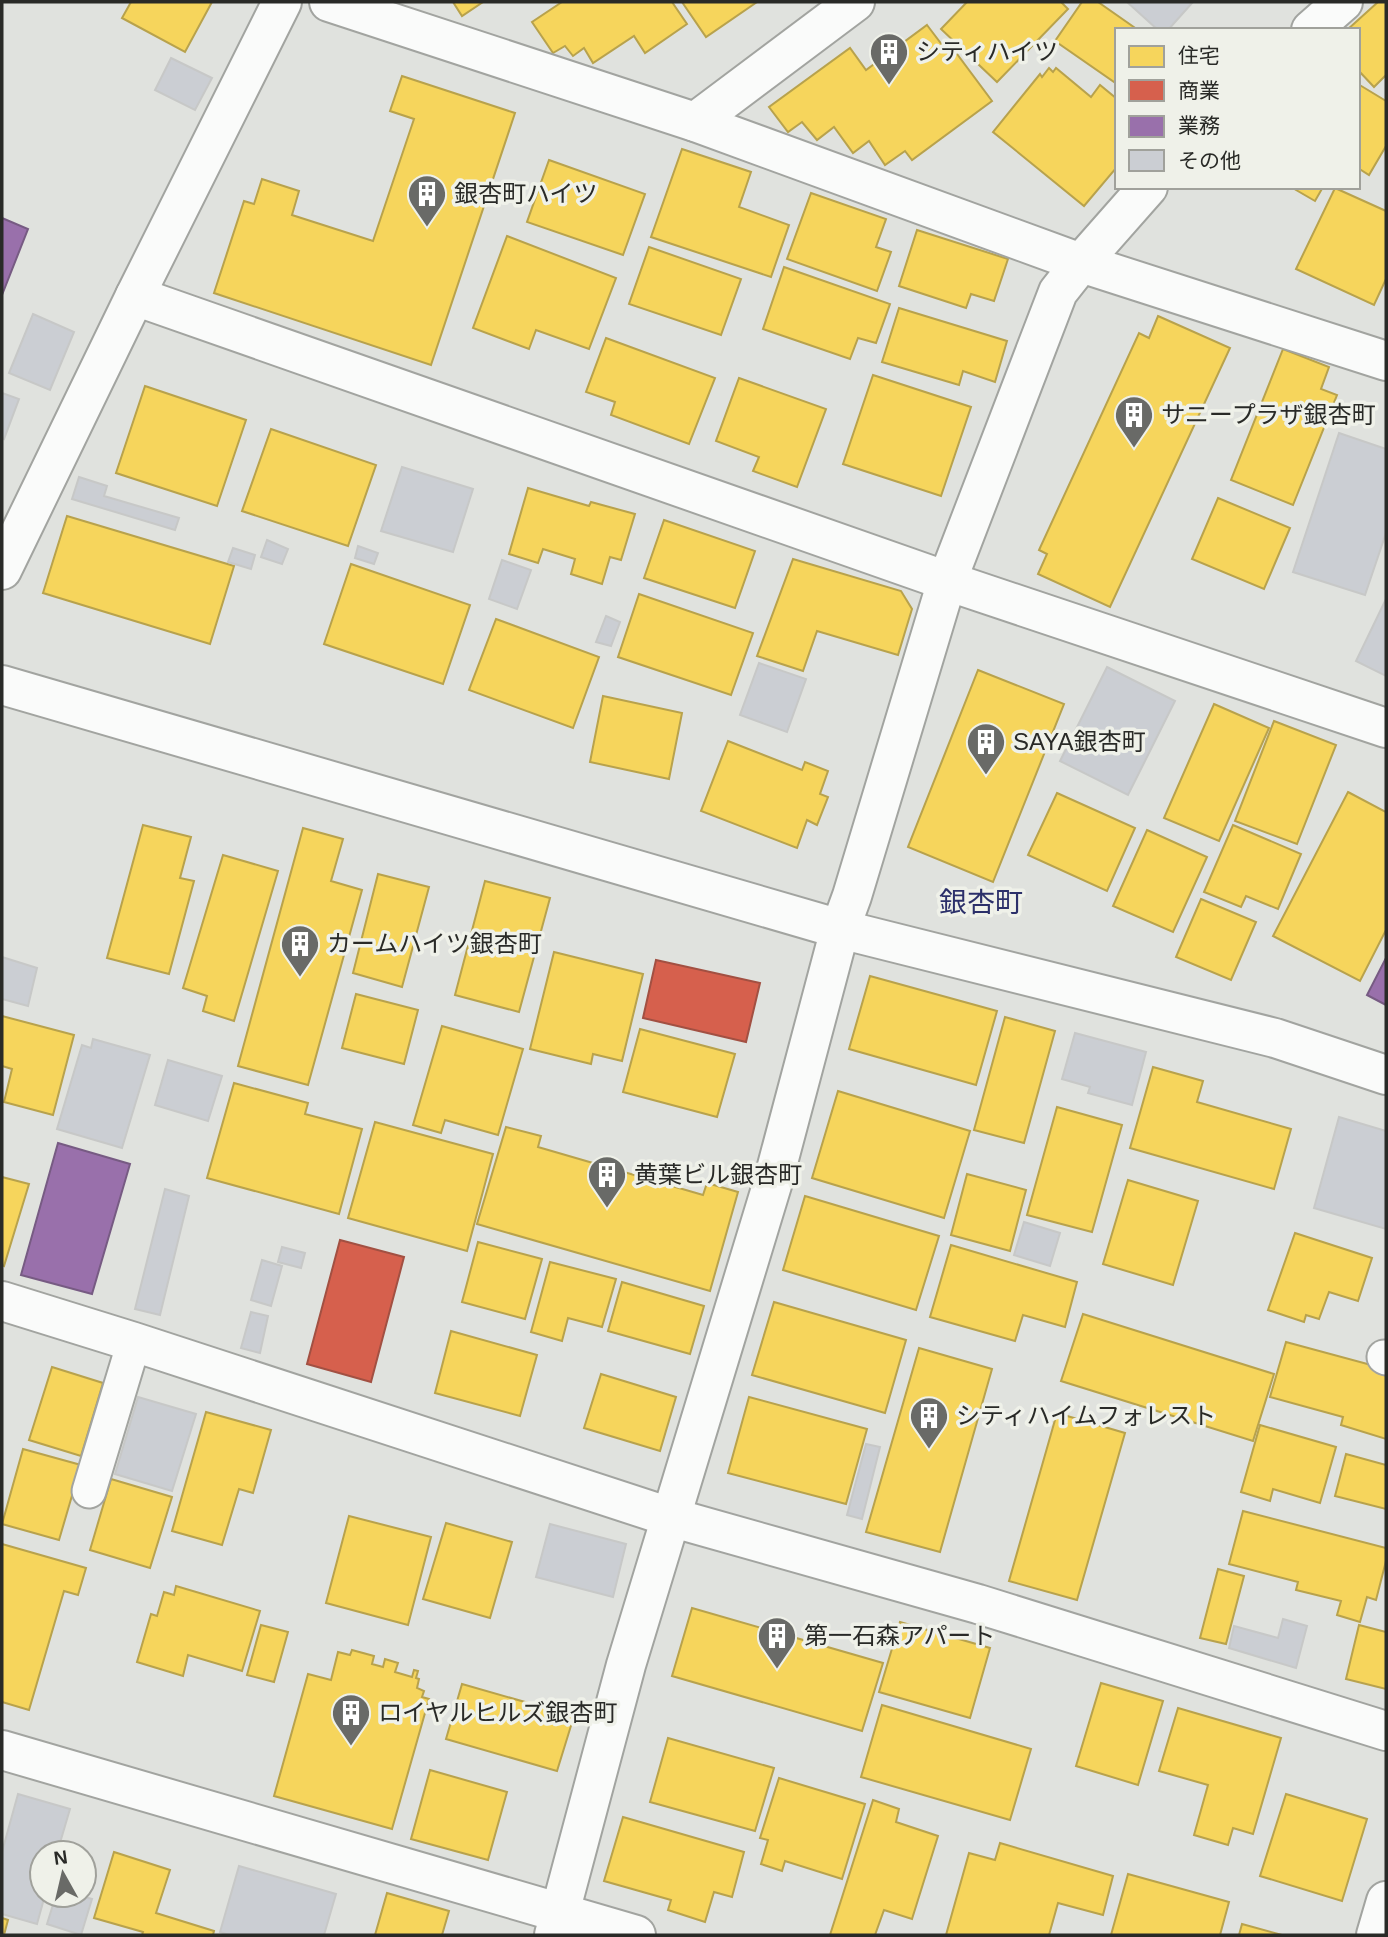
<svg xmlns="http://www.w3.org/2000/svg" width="1388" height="1937" font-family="Arial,'Noto Sans JP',sans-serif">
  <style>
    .homes { fill: #f6d55c; stroke: #b8a24c; stroke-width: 2 }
    .shops { fill: #d6604d; stroke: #a25042; stroke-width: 2 }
    .offices { fill: #9970ab; stroke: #775b83; stroke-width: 2 }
    .building { fill: #cbced3; stroke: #c7c8c7; stroke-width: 2 }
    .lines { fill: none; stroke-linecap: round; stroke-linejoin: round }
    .service-casing { stroke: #a2a4a0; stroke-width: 37 }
    .minor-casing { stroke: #a2a4a0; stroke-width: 42 }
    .tertiary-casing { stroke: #a2a4a0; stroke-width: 42 }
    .service { stroke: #fafbfa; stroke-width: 33 }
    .minor { stroke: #fafbfa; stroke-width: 38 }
    .tertiary { stroke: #fafbfa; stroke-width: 38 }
    .labels { text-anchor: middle; stroke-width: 7; stroke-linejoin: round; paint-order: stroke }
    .poi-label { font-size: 24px; fill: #292a27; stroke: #eff1e9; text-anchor: start }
    .quarter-label { font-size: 28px; fill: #2c306a; stroke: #eff1e9 }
  </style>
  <rect width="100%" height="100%" fill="#e0e2de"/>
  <g class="homes">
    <polygon points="131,2 212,2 185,52 122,18"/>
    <polygon points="453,2 483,2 462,16"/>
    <polygon points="562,2 672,2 687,24 645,53 634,36 593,63 584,48 573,56 565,46 553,53 532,22"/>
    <polygon points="682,2 757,2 706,37"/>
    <polygon points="967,2 1061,2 1068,9 997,82 941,29"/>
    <polygon points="1082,2 1098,2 1138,30 1117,30 1117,84 1055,41"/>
    <polygon points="1378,2 1386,2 1386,75 1374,87 1358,70 1358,30 1347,30"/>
    <polygon points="927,25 949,54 954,50 992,101 912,160 905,151 885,165 869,141 853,153 834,127 817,140 802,122 788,132 769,107 850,48 866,70"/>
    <polygon points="1049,68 1053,72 1056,68 1091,97 1100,85 1117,99 1117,167 1084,206 993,132 1040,74 1042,77"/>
    <polygon points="402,76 515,113 431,365 214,293 244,201 254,204 262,179 299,191 292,215 373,241 414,119 390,111"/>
    <polygon points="1358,84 1386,101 1386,146 1369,175 1358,168"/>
    <polygon points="682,149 751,172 739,207 789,225 771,277 651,237"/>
    <polygon points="549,160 645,194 623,255 527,222"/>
    <polygon points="1291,187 1323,187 1315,201"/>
    <polygon points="1335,188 1386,211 1386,279 1374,305 1296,269"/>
    <polygon points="811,193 886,219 876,247 891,252 877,291 787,259"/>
    <polygon points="917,230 1008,259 994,301 971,294 966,308 899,286"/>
    <polygon points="507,236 616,278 589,349 536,330 529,349 473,328"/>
    <polygon points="649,247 741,279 721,335 629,304"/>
    <polygon points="784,267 890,304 876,343 858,338 850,359 763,329"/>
    <polygon points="899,308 1007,341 995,382 963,371 959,385 882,362"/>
    <polygon points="1158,316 1230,348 1110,607 1038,574 1047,554 1039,550 1139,333 1149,338"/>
    <polygon points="606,338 715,378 689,444 611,415 615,402 586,392"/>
    <polygon points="1283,349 1329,367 1321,389 1337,395 1293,505 1231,480"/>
    <polygon points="873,375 971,407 941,496 843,464"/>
    <polygon points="739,378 826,409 797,487 753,471 759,457 716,441"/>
    <polygon points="145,386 246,420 217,506 116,473"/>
    <polygon points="271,429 376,465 348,546 242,511"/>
    <polygon points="528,488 589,506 591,502 635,514 621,560 610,557 602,584 571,574 575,559 543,549 538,563 509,554"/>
    <polygon points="1218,498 1290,528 1264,589 1192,559"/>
    <polygon points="67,516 234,566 210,644 43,593"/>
    <polygon points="664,520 755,551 735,608 644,578"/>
    <polygon points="793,559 901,591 912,609 898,655 817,631 803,671 757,656"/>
    <polygon points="351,564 470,605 443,684 324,644"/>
    <polygon points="639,594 753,633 731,695 618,657"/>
    <polygon points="496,619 599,657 573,728 469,690"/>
    <polygon points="978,670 1064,704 993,882 908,847"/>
    <polygon points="603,696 682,713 669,779 590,762"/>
    <polygon points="1214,704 1269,728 1219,841 1164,818"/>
    <polygon points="1274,721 1336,745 1297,844 1235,821"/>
    <polygon points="728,741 802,770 805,762 828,771 820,794 828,797 817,825 807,820 797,848 701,811"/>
    <polygon points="1348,792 1386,812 1386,930 1360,981 1273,936"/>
    <polygon points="1057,793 1135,828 1107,891 1028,855"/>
    <polygon points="143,825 191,837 180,878 194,881 169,974 107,958"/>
    <polygon points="1233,825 1301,854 1278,909 1246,896 1241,907 1204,892"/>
    <polygon points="303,828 343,839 331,881 362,890 308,1085 238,1066"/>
    <polygon points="1147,830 1207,857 1173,932 1113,906"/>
    <polygon points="223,855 278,871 234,1021 203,1011 207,996 183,988"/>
    <polygon points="378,874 429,887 402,987 353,973"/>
    <polygon points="485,881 550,898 519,1012 455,995"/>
    <polygon points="1201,899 1256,922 1231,980 1176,957"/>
    <polygon points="554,952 643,974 622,1061 593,1054 591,1064 530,1049"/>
    <polygon points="870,976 997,1011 976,1085 849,1049"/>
    <polygon points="356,994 418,1010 404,1064 342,1048"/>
    <polygon points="2,1016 74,1035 53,1115 4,1102 12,1069 2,1066"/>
    <polygon points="1005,1017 1055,1031 1024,1143 974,1130"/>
    <polygon points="442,1026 523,1049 498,1135 445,1120 441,1133 413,1125"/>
    <polygon points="640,1029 735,1054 717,1117 623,1092"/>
    <polygon points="1153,1067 1203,1081 1197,1102 1291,1129 1274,1189 1130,1148"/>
    <polygon points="234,1083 308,1103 305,1114 362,1129 339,1214 207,1178"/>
    <polygon points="838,1091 970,1131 944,1218 812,1178"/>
    <polygon points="1057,1107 1122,1125 1092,1232 1027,1215"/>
    <polygon points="375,1122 493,1154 467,1251 348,1218"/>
    <polygon points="506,1127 541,1136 538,1147 703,1195 707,1183 738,1192 710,1291 477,1224"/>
    <polygon points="967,1174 1026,1190 1010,1251 951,1235"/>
    <polygon points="2,1177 29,1184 4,1266 2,1265"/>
    <polygon points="1128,1180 1198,1201 1173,1285 1103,1264"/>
    <polygon points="805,1196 939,1236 916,1310 783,1270"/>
    <polygon points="1295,1233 1372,1258 1358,1301 1329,1292 1319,1319 1306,1315 1304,1322 1268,1310"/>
    <polygon points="478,1242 542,1259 525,1319 462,1302"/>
    <polygon points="951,1245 1077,1282 1065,1327 1023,1315 1015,1341 930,1317"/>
    <polygon points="550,1262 616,1279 602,1327 568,1318 562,1341 531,1332"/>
    <polygon points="622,1282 704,1306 690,1354 608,1331"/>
    <polygon points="774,1302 906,1340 885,1413 752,1375"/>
    <polygon points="1083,1314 1274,1374 1253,1441 1061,1381"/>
    <polygon points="451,1331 537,1355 520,1416 435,1393"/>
    <polygon points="1286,1342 1386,1369 1386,1439 1341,1425 1343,1417 1270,1397"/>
    <polygon points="919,1348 992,1369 940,1552 866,1532"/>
    <polygon points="52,1367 103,1383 81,1456 29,1440"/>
    <polygon points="601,1374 676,1397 660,1451 584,1428"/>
    <polygon points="749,1397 867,1429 846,1504 728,1473"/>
    <polygon points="206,1412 271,1430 253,1493 239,1489 222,1545 172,1531"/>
    <polygon points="1057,1413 1125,1433 1077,1600 1009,1581"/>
    <polygon points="1260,1425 1336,1447 1320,1503 1273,1489 1270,1501 1241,1492"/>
    <polygon points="23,1449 81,1465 59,1540 2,1524"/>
    <polygon points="1346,1454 1386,1465 1386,1509 1335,1496"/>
    <polygon points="111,1479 172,1497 150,1568 90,1550"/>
    <polygon points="1243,1511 1386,1548 1386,1561 1376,1600 1367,1597 1360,1622 1337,1615 1341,1601 1296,1590 1298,1582 1229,1564"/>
    <polygon points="349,1516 431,1537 408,1625 326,1603"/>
    <polygon points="446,1523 512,1542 490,1618 423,1599"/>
    <polygon points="2,1544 86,1568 78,1595 64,1591 29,1710 2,1702"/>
    <polygon points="1218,1569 1244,1576 1226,1644 1200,1638"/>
    <polygon points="176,1586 260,1611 242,1671 188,1655 183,1676 137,1662 151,1614 157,1616 164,1592 174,1595"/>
    <polygon points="692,1608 883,1663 862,1731 672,1676"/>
    <polygon points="900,1622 990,1648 970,1718 879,1692"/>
    <polygon points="261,1625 288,1632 274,1682 247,1675"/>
    <polygon points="1359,1625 1386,1632 1386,1689 1346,1679"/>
    <polygon points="352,1650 374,1656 372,1664 383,1667 385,1659 398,1663 395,1672 412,1677 414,1670 418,1671 416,1678 419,1679 417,1688 424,1691 422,1697 429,1699 392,1829 274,1796 308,1674 331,1680 338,1652 350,1655"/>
    <polygon points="1101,1683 1163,1701 1138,1785 1076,1766"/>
    <polygon points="462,1684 574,1716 557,1771 446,1739"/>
    <polygon points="882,1705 1031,1749 1010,1820 861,1777"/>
    <polygon points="1178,1708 1281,1738 1253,1834 1233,1828 1228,1845 1194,1835 1208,1785 1159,1771"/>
    <polygon points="668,1738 774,1768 755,1831 650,1802"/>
    <polygon points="430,1770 507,1792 488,1860 411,1839"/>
    <polygon points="779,1778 865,1804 842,1879 785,1861 782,1871 761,1864 768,1840 760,1838"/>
    <polygon points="1286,1794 1367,1819 1342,1901 1260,1876"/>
    <polygon points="873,1800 899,1809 896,1822 938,1836 912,1919 884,1910 875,1935 830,1935"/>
    <polygon points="623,1817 744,1852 732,1897 714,1892 705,1922 668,1910 671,1900 604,1881"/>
    <polygon points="1000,1843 1113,1876 1103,1915 1058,1903 1049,1935 946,1935 969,1853 995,1860"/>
    <polygon points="114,1852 170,1870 156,1913 214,1931 213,1935 142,1935 143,1932 94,1918"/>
    <polygon points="1128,1874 1229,1902 1220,1935 1111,1935"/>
    <polygon points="387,1893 449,1911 442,1935 375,1935"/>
    <polygon points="2,1918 8,1920 4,1935 2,1935"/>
    <polygon points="1242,1924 1282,1935 1239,1935"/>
  </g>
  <g class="shops">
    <polygon points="656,960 760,983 746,1042 643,1018"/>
    <polygon points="340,1240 404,1257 371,1382 307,1364"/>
  </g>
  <g class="offices">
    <polygon points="2,218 28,229 2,295"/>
    <polygon points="1386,958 1386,1005 1367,995"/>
    <polygon points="58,1143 130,1164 92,1294 21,1275"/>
  </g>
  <g class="building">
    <polygon points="1127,2 1193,2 1168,30 1158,30"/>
    <polygon points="171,58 212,78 195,110 155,90"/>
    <polygon points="33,314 74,332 50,390 9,373"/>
    <polygon points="2,393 19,399 4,439 2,438"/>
    <polygon points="1339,433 1386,449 1386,533 1365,595 1293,572"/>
    <polygon points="402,467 473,489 453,552 381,531"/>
    <polygon points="79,477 107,486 104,496 179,518 175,530 72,499"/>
    <polygon points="267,540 288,549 282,564 261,557"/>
    <polygon points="358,546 378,553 374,564 355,558"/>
    <polygon points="233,548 255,555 251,569 228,562"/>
    <polygon points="502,560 531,570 517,609 489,599"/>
    <polygon points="1386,599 1386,676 1356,661"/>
    <polygon points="606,616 620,622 611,646 596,642"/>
    <polygon points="759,663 806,679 787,732 740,715"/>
    <polygon points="1107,667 1175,701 1128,795 1060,761"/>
    <polygon points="2,957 37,968 28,1006 2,999"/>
    <polygon points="1075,1033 1146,1052 1132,1105 1088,1093 1090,1087 1062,1079"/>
    <polygon points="93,1039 150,1055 122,1148 57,1129 82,1045 91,1048"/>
    <polygon points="168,1060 222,1076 208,1121 155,1105"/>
    <polygon points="1339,1117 1386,1131 1386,1229 1314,1208"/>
    <polygon points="165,1189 189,1196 160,1315 135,1309"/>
    <polygon points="1024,1222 1060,1233 1050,1266 1014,1255"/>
    <polygon points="282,1247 305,1253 301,1268 278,1262"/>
    <polygon points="262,1260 282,1266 271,1306 251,1300"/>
    <polygon points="251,1312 268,1316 260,1353 241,1348"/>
    <polygon points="138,1397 196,1414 172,1491 115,1474"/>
    <polygon points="866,1444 880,1447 862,1519 847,1515"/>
    <polygon points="550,1524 626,1544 613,1597 536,1577"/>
    <polygon points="1283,1619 1307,1626 1296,1668 1229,1648 1234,1626 1278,1638"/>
    <polygon points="18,1794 70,1809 57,1853 42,1853 42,1895 45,1895 37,1924 2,1914 2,1852"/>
    <polygon points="239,1866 336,1894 324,1935 229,1935 220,1932"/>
    <polygon points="56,1895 78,1895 92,1899 81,1935 47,1924"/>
  </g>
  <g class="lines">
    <g class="service-casing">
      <g id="service">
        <polyline points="1384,1357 1386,1358"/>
        <polyline points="89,1491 134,1342"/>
      </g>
    </g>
    <g class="minor-casing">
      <g id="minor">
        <polyline points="329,2 695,122 1081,263 1386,361"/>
        <polyline points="1311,30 1343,2"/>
        <polyline points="695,122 855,2"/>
        <polyline points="135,296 947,581 1386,728"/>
        <polyline points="2,570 135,296 282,2"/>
        <polyline points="2,1301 134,1342 670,1517 978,1604 1386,1731"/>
        <polyline points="2,1750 636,1935"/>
        <polyline points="554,1935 626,1665 772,1185 840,929 852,896 947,581 1058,292 1081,263 1148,187"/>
        <polyline points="1376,1935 1386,1901"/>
      </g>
    </g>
    <g class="tertiary-casing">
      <polyline id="tertiary" points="2,685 840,929 1275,1038 1386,1075"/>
    </g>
    <use href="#service" class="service"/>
    <use href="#minor" class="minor"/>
    <use href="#tertiary" class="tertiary"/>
  </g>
  <defs>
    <g id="building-pin" transform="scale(2.0125)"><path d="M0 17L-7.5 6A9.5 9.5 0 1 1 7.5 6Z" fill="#696a67" stroke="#eff1e9"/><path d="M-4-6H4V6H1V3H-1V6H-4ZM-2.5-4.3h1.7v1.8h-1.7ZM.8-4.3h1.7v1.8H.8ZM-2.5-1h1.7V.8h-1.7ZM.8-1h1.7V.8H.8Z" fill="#fff"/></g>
  </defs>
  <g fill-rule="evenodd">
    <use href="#building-pin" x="889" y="52"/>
    <use href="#building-pin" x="427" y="194"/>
    <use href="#building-pin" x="1134" y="415"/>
    <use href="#building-pin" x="986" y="742"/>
    <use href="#building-pin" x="300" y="944"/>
    <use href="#building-pin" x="607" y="1175"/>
    <use href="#building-pin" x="929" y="1416"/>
    <use href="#building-pin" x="777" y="1636"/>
    <use href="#building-pin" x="351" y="1713"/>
  </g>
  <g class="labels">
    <g class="poi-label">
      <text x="916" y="60">シティハイツ</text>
      <text x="454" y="202">銀杏町ハイツ</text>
      <text x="1161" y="423">サニープラザ銀杏町</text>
      <text x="1013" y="750">SAYA銀杏町</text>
      <text x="327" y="952">カームハイツ銀杏町</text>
      <text x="634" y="1183">黄葉ビル銀杏町</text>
      <text x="956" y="1424">シティハイムフォレスト</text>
      <text x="804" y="1644">第一石森アパート</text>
      <text x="378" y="1721">ロイヤルヒルズ銀杏町</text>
    </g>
    <g class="quarter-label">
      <text x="981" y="912">銀杏町</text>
    </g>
  </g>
  <rect width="1388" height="1937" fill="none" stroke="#292a27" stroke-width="7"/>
  <rect x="1115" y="28" width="245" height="161" fill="#eff1e9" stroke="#a0a19b" stroke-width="2"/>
  <rect x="1129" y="46" width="35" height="21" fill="#f6d55c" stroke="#a0a19b" stroke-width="2"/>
  <text x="1178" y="63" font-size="21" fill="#292a27">住宅</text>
  <rect x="1129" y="80" width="35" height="21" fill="#d6604d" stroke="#a0a19b" stroke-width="2"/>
  <text x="1178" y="98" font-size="21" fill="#292a27">商業</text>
  <rect x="1129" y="116" width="35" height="21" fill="#9970ab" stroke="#a0a19b" stroke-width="2"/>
  <text x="1178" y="133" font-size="21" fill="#292a27">業務</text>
  <rect x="1129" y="150" width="35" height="21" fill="#cbced3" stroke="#a0a19b" stroke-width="2"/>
  <text x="1178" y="168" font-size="21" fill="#292a27">その他</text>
  <g transform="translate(63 1874) rotate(352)"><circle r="33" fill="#eff1e9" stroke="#a0a19b" stroke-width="2"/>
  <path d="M0-5L12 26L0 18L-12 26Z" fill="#696a67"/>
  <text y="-10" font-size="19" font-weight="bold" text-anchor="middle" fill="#292a27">N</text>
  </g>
</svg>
